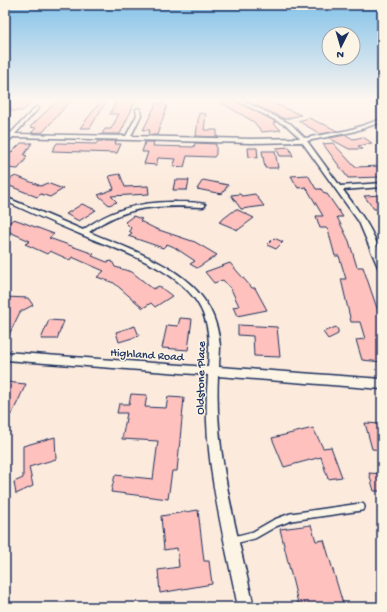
<svg xmlns="http://www.w3.org/2000/svg" width="387" height="612" font-family="'Gochi Hand',sans-serif">
  <style>
    .building { fill: #fec1bd; stroke: #1b2f5e }
    .lines { fill: none; stroke-linecap: round; stroke-linejoin: round }
    .service-casing { stroke: #1b2f5e; stroke-width: 10 }
    .minor-casing { stroke: #1b2f5e; stroke-width: 3 }
    .service { stroke: #fcf5e5; stroke-width: 7 }
    .minor { fill: #fcf5e5; fill-rule: evenodd }
    .labels { text-anchor: middle; stroke-width: 3; stroke-linejoin: round; paint-order: stroke }
    .street-label { font-size: 12px; fill: #1b2f5e; stroke: #fcf5e5 }
  </style>
  <rect width="100%" height="100%" fill="#fcebdd"/>
  <filter id="ink" filterUnits="userSpaceOnUse"><feTurbulence type="fractalNoise" baseFrequency=".025" numOctaves="2"/><feDisplacementMap in="SourceGraphic" scale="8" xChannelSelector="R" yChannelSelector="G"/><feConvolveMatrix kernelMatrix="1 2 1 2 8 2 1 2 1" color-interpolation-filters="sRGB"/></filter>
  <g filter="url(#ink)">
    <g class="building">
      <polygon points="16,100 34,100 23,111 9,111 12,108 8,108"/>
      <polygon points="58,100 71,100 43,132 31,133 36,128 30,127"/>
      <polygon points="136,100 120,134 102,134 105,129 111,129 119,114 110,114 116,102"/>
      <polygon points="231,100 235,100 276,122 273,123 281,130 262,132 254,122 220,102"/>
      <polygon points="244,100 266,100 301,115 285,119"/>
      <polygon points="101,101 105,103 90,128 80,128"/>
      <polygon points="157,102 167,106 157,135 148,135 150,130 143,130"/>
      <polygon points="199,113 206,114 204,130 217,130 217,137 196,136"/>
      <polygon points="309,118 322,124 324,124 337,131 321,134 298,121"/>
      <polygon points="346,135 353,139 363,137 372,143 358,146 362,149 349,149 329,138"/>
      <polygon points="98,141 116,141 115,144 121,144 117,153 52,151 57,143 96,144"/>
      <polygon points="145,142 154,142 153,146 194,147 195,143 216,144 216,154 214,157 187,156 184,167 173,166 176,159 158,158 156,165 144,164 148,152 142,152"/>
      <polygon points="21,143 32,143 24,155 27,156 24,159 26,159 18,169 5,168 5,159"/>
      <polygon points="333,143 355,167 382,166 382,177 348,178 323,144"/>
      <polygon points="289,147 293,156 280,156 276,148"/>
      <polygon points="248,148 257,148 258,158 249,157"/>
      <polygon points="262,151 275,151 278,168 265,168"/>
      <polygon points="120,174 125,187 148,186 149,194 111,196 117,202 109,205 98,195 114,189 109,176"/>
      <polygon points="308,175 316,189 321,189 325,194 327,194 343,217 337,217 349,241 357,267 363,267 382,323 382,362 362,360 356,340 365,339 360,322 351,322 341,279 346,279 339,256 335,256 328,230 326,228 320,228 316,216 323,216 306,187 298,188 291,176"/>
      <polygon points="16,176 41,186 47,183 63,189 50,197 41,194 37,197 5,184 5,181"/>
      <polygon points="175,180 189,180 187,190 173,190"/>
      <polygon points="203,180 228,185 222,194 197,189"/>
      <polygon points="240,194 242,196 255,194 264,206 241,209 231,195"/>
      <polygon points="382,195 382,209 374,209 364,196"/>
      <polygon points="82,204 96,210 79,221 66,214"/>
      <polygon points="236,209 254,218 238,230 219,222"/>
      <polygon points="133,216 142,219 140,221 156,229 195,242 217,255 197,268 190,264 195,261 174,247 167,244 163,248 128,236 132,233 129,231 131,228 125,222"/>
      <polygon points="14,219 54,234 49,238 94,254 92,256 107,262 112,261 115,267 132,272 153,289 159,286 172,296 155,307 151,303 143,308 114,283 97,277 104,271 72,257 70,260 50,251 47,254 25,244 30,241 5,230 5,225"/>
      <polygon points="274,238 283,242 276,249 267,245"/>
      <polygon points="230,263 252,288 255,288 267,310 237,316 233,307 239,306 231,289 223,280 214,283 205,272"/>
      <polygon points="5,297 28,298 33,305 20,312 5,343"/>
      <polygon points="180,318 192,319 188,350 162,348 167,325 178,326"/>
      <polygon points="49,320 64,321 57,339 41,339"/>
      <polygon points="238,325 277,327 280,357 254,356 253,336 238,335"/>
      <polygon points="135,326 139,336 119,342 116,332"/>
      <polygon points="336,327 338,330 338,334 328,339 323,332"/>
      <polygon points="5,382 26,384 12,414 5,413"/>
      <polygon points="131,394 147,395 145,407 166,408 168,397 184,398 177,471 172,471 168,499 111,492 115,475 153,479 158,441 122,439 127,413 117,413 119,404 129,404"/>
      <polygon points="365,423 382,424 382,450 372,449"/>
      <polygon points="313,428 323,448 331,447 342,477 328,479 321,457 284,467 272,438"/>
      <polygon points="55,437 56,459 29,467 33,486 16,494 14,482 23,478 23,446"/>
      <polygon points="369,473 382,474 382,491 374,491"/>
      <polygon points="198,510 204,561 209,561 212,584 160,593 158,570 179,567 177,548 164,550 161,516"/>
      <polygon points="311,525 316,541 324,540 344,607 299,607 280,529"/>
    </g>
    <g class="lines">
      <g class="service-casing">
        <polyline id="service" points="234,540 254,535 275,523 291,517 361,507"/>
      </g>
      <g class="minor-casing">
        <g id="minor">
          <path d="M236,100h5l50,24 14,14 44,-8 33,-11v3l-30,10 -45,9 33,45 42,-3v4l-39,3c17,23 39,49 39,80l-4,-3 -19,-45 -57,-80 -50,1 -239,-6 -8,7v-5l2,-2h-2v-4l5,1 27,-28 2,2 -24,26 111,2 11,-21 -1,-6 2,-1 2,1 1,6 -10,21 121,3 48,-1 -13,-12z"/>
          <polygon points="366,100 372,100 382,103 382,106"/>
          <path d="M5,197l78,33c28,-21 59,-29 94,-28 9,0 19,0 28,2v2l-2,1c-44,-2 -78,-2 -114,25 55,24 126,42 131,114 0,7 -1,14 -1,21l163,12v10l-164,-13c-4,78 19,155 36,231h-16c-15,-76 -37,-153 -30,-232l-203,-15v-8l203,15c2,-23 2,-45 -11,-65 -24,-36 -78,-51 -117,-68 -25,-10 -50,-22 -75,-33z"/>
        </g>
      </g>
      <use href="#service" class="service"/>
      <use href="#minor" class="minor"/>
    </g>
  </g>
  <linearGradient id="sky" x2="0" y2="1"><stop stop-color="#83c2e9"/><stop offset="0.54" stop-color="#fef6f0"/><stop offset="1" stop-color="#fef6f0" stop-opacity="0"/></linearGradient>
  <rect width="387" height="185" fill="url(#sky)"/>
  <g class="labels">
    <g class="street-label">
      <text transform="translate(147 354) rotate(4)" y="4">Highland Road</text>
      <text transform="translate(200 378) rotate(-89)" y="4">Oldstone Place</text>
    </g>
  </g>
  <rect width="387" height="612" fill="none" stroke="#fcf5e5" stroke-width="20"/>
  <rect x="10" y="10" width="367" height="592" fill="none" stroke="#1b2f5e" stroke-width="1.5" filter="url(#ink)"/>
  <g transform="translate(341 46) rotate(185)"><circle r="19" fill="#fcf5e5" stroke="#a2a6af"/>
  <path d="M0-3L7 15L0 10L-7 15Z" fill="#1b2f5e"/>
  <text y="-6" font-size="11" font-weight="bold" text-anchor="middle" fill="#1b2f5e">N</text>
  </g>
</svg>
